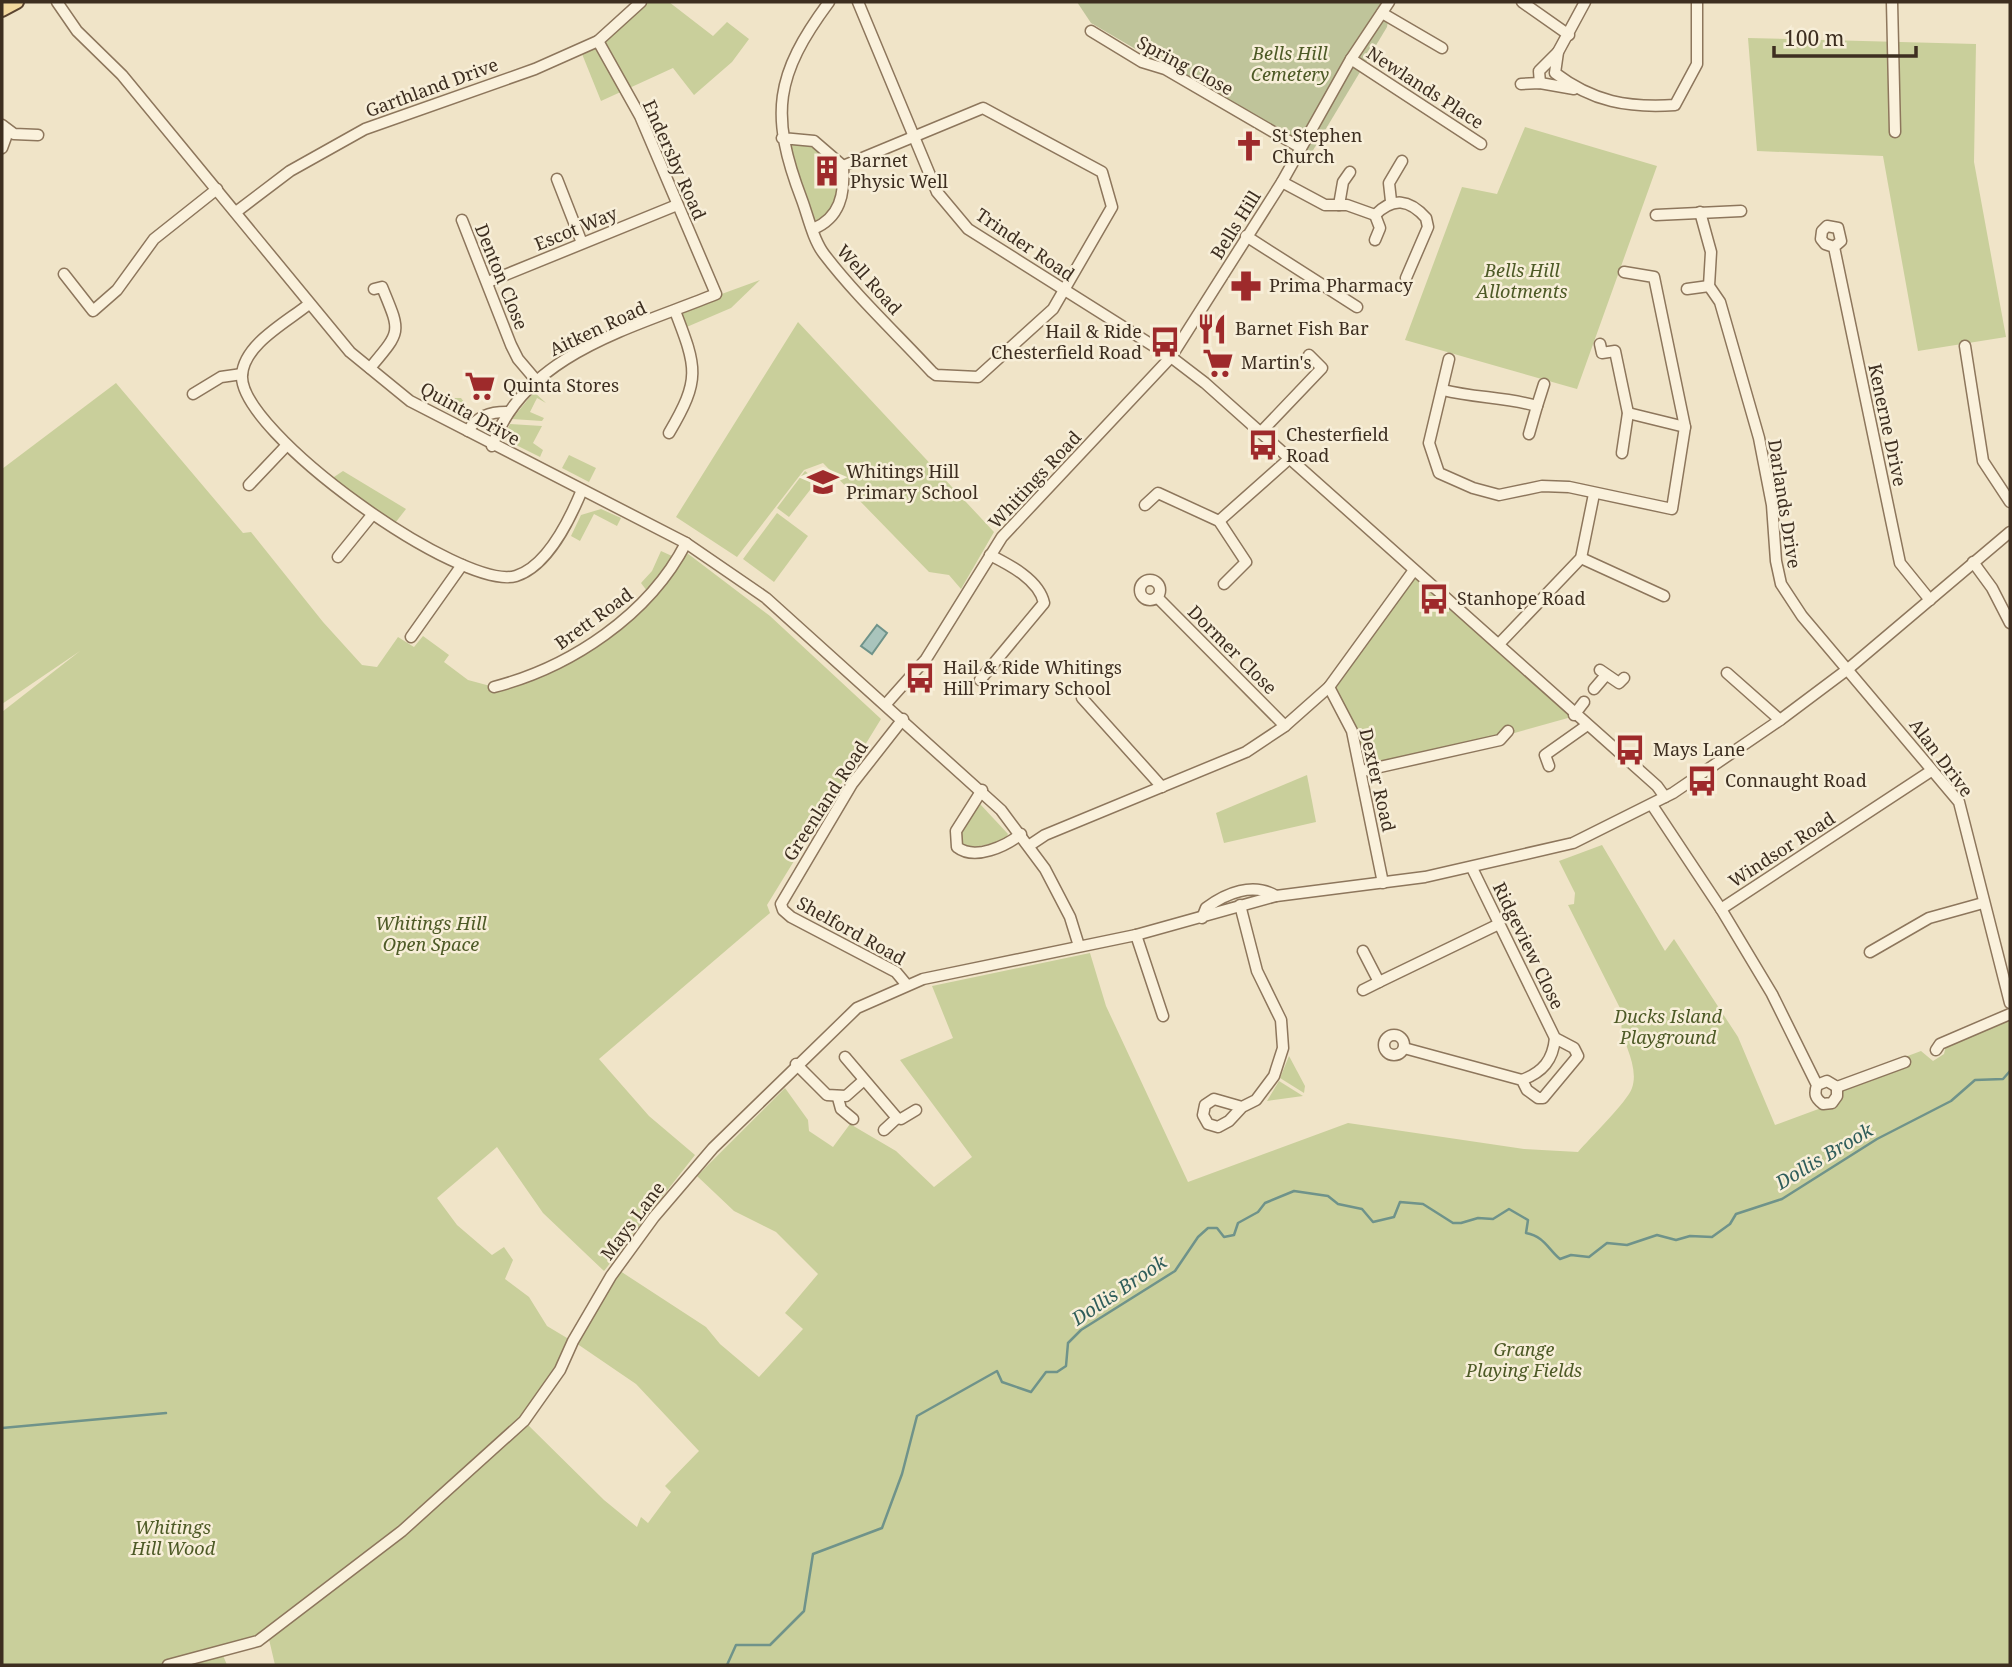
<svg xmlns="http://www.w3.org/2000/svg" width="2012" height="1667" font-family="'Noto Serif',serif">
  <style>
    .green { fill: #c9cf9b; fill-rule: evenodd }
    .cemetery { fill: #bfc49a }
    .water { fill: #a9c4bc; stroke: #6f938a; stroke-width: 2 }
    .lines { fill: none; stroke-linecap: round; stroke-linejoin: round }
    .stream { stroke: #6f938a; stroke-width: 2.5 }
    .minor-casing { stroke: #8d765c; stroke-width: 13 }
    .major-casing { stroke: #5b4430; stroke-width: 16 }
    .minor { stroke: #faf1dc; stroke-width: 10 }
    .major { stroke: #f3d9a0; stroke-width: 12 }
    .labels { text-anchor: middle; stroke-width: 5; stroke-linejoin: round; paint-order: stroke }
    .park-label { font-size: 18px; font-style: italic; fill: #4d5a26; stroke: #f7eed8 }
    .street-label { font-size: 18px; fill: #3d2e20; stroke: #f7eed8 }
    .poi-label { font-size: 18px; fill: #3d2e20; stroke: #f7eed8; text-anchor: start }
    .water-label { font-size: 19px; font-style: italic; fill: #2f5d5a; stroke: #f7eed8 }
  </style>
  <rect width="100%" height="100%" fill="#f0e4c8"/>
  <g class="green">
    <polygon points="645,2 669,2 713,36 727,22 749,39 732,62 694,95 673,68 601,101 580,49"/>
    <polygon points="1748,38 1976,44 1974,162 2006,337 1918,351 1883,156 1757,151"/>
    <polygon points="1525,127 1657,166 1577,389 1405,340 1462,187 1497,194"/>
    <path d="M792,142l21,2 18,14 -14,7 9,18 15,-4c-1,18 -7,35 -23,43l-4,-2 -26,-74z"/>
    <polygon points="760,280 731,308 682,329 675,311"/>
    <polygon points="798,322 994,532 961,589 949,575 929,572 823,463 804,470 737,557 676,517"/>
    <path d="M116,383l127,150 8,-1 72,90 39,43 15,2 21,-30 16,10 9,-11 26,19 -5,7 24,18 26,7 39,-10 105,-68 45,-59 87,66 111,103 -114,186 3,8 -171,146 50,57 46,39 -91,116 -61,-58 -46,-66 -60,51 20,27 35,30 12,-8 9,13 -8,19 24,18 18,29 25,15 45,-72 89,58 14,17 39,33 44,-48 -18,-16 33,-39 -42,-42 -42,-21 -37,-35 88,-88 23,32 1,11 24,16 17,-23 46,27 38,36 38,-30 -72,-97 53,-22 -21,-52 158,-33 16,53 82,176 160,-59 176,26 54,3c11,-13 50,-51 54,-64 9,-26 -18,-55 -9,-74l-55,-109 6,-1 1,-11 -16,-32 43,-16 63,106 9,-12 64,98 37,88 57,-21 11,-15 65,-27 -3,-5 16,-6 12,10 11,-7 2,-9 64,-27v647h-1735l-7,-30 -46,18 5,12h-225v-953l78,-61 -78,53v-235zM573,1341l63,43 63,67 -34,35 6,6 -23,31 -7,-6 -4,10 -33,-27 -80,-79z"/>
    <polygon points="534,392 546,403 537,398 530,412 544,418 542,421 512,419"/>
    <polygon points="449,398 461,398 467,406 466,418 458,418 457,411 453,408 448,412 438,404"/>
    <polygon points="510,424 542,426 533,443 543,450 540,457 510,442 506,432"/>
    <polygon points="569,455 596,468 589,482 562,468"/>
    <polygon points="343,471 406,509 392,527 328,481"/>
    <polygon points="805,471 817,481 789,517 777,508"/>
    <polygon points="601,509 621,518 617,526 594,514 580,541 571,536 581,515"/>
    <polygon points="777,513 808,536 774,582 743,559"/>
    <polygon points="661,551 672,556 660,577 647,591 641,583 652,571"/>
    <polygon points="1414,570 1575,716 1415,761 1362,771 1329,687"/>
    <polygon points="1307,775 1316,822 1224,843 1216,813"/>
    <polygon points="976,804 980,804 1008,834 1004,841 970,848 960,844 958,836"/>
    <polygon points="1289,1056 1305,1086 1304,1093 1280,1078"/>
    <polygon points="1279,1081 1303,1096 1267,1101"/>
  </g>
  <polygon class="cemetery" points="1077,2 1391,2 1387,27 1312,152 1091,23"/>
  <polygon class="water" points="877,625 887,633 872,654 861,646"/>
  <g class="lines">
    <g class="stream">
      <polyline points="2,1428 166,1413"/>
      <path d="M727,1665l9,-20h34l34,-34 9,-57 69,-26 20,-54 15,-58 80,-45 5,11 29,10 15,-20h11l9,-6 2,-23 13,-13 94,-59 23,-34 10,-9h9l7,9 10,-2 4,-12 20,-11 7,-9 29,-12 34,5 10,8 24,5 11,13 21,-5 6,-15 23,2 30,19h8l17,-5 15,1 16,-10 19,11 -2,13c19,4 21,15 34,26l11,-4 18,2 18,-14 20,2 30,-10 19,5 14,-4 22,1 18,-13 6,-10 46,-15 95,-60 74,-38 24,-21 28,-1 7,-8"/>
    </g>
    <g class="minor-casing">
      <g id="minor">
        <polyline points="57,2 77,31 122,75 350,352 410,401 686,543 766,598 1001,810 1045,869 1070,917 1079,946"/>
        <polyline points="858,2 937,192 968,229 1171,357 1205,383 1657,786 1665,797"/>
        <polyline points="1522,2 1569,35"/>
        <path d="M1585,2l-27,50 -3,21c38,29 73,35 120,32l22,-41v-62"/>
        <polyline points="1892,2 1895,132"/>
        <polyline points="1382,13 1442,48"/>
        <polyline points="1091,31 1142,62 1165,69 1301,148"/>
        <polyline points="1351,59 1481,144"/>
        <polyline points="1540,83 1539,71 1558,52"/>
        <polyline points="1521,84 1540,83 1574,89"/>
        <polyline points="2,125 14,134 38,135"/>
        <path d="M782,138l32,3 29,25 140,-58 119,64 10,35 -59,102 -75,68 -42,-2 -4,-3c-36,-39 -76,-76 -108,-118 -11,-14 -16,-38 -22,-54 -33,-86 -27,-125 27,-198"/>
        <polyline points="2,148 6,137 3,127"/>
        <polyline points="557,179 582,243"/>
        <polyline points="1282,182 1325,205 1347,205 1375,215 1380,228 1375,240"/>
        <polyline points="1391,201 1389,183 1402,161"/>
        <polyline points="1339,205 1343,182 1350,172"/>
        <polyline points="236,212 290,171 365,129 535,69 598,41 641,2"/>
        <polyline points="1700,212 1711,252 1709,286 1720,302 1759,438 1772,505 1776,561 1781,584 1802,616 1959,802 2010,1003"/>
        <path d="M1375,215c18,-18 34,-16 51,3l2,9 -22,51"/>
        <polyline points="1656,215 1741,211"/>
        <polyline points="462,220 511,345 518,359 535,379"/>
        <path d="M813,229c27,-11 32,-35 30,-63"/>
        <polyline points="1246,236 1357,307"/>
        <polyline points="1834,247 1825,244 1821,239 1822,231 1827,226 1838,228 1841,241 1834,247 1900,563 1930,600"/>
        <polyline points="64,274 93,311 117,290 154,239 217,189"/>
        <polyline points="488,282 677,205"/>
        <polyline points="1687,289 1709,286"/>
        <path d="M309,304c-22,18 -65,40 -67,71 -4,57 220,217 274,201 32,-10 54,-57 66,-86"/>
        <polyline points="1600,344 1602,353 1615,351 1628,413 1622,453"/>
        <polyline points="1965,346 1983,461 2010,502"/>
        <polyline points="1449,359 1429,443 1439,473 1473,488 1499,495 1542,486 1569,487 1672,509 1685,427 1654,277 1624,272"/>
        <path d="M370,368c32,-38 31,-35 12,-81l-8,2"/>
        <path d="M1443,390c32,8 63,7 94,16l7,-22"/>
        <polyline points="193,394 221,377 242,374"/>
        <polyline points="1628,413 1685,427"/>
        <path d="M468,431c9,-15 22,-19 38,-19"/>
        <polyline points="1262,431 1322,368 1309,355"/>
        <path d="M669,433c32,-54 28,-65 6,-122"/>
        <polyline points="1529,434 1537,406"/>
        <path d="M492,446c33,-93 141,-118 224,-152l-76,-178 -42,-75"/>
        <polyline points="249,485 287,445"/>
        <polyline points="1145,505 1158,493 1219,521 1246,562 1224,584"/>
        <polyline points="1219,521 1290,458"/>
        <polyline points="338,557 372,515"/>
        <polyline points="1581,558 1664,596"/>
        <polyline points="1973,562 1992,588 2010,623"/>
        <circle cx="1150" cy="590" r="10"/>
        <polyline points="1157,597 1285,726"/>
        <polyline points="411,637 462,565"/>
        <polyline points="1499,644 1581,558 1594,494"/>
        <polyline points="1600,670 1619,683 1624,678"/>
        <polyline points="1727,673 1780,720"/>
        <path d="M980,680l64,-77c-5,-23 -34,-38 -54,-48"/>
        <path d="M494,687c77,-20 155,-72 192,-144"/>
        <polyline points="1329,687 1352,731 1383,883"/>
        <polyline points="1594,689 1606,675"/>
        <polyline points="1082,698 1162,787"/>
        <polyline points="886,704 926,659 1002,537 1171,357 1282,182 1351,59 1389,2"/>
        <polyline points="1574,715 1584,702"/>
        <polyline points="903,719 852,784 781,904 783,910 791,917 896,972 906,984"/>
        <polyline points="1549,766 1545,755 1586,726"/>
        <polyline points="1362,771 1500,740 1508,731"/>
        <path d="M982,790l-26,41 1,16c18,14 49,-1 64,-13"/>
        <path d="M1652,805l69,104 51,85 45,91c-3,9 -2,13 6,19l9,-1 5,-7v-9"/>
        <polyline points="1030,845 1045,835 1246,752 1285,726 1329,687 1414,570"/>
        <polyline points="1240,905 1257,971 1281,1020 1283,1048 1274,1076 1256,1100 1242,1107 1214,1099 1205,1105 1203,1115 1208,1124 1218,1127 1229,1121 1242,1107"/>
        <polyline points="1721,909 1931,771"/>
        <path d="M1202,918l4,-10c20,-15 47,-26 70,-12"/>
        <polyline points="1136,935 1163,1016"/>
        <polyline points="1363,951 1379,982 1499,924"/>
        <polyline points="1870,952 1929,918 1983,903"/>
        <polyline points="1363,990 1379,982"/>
        <circle cx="1394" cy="1045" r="10"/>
        <polyline points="1404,1048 1522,1080 1527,1090 1538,1098 1543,1098 1578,1056 1574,1048 1555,1038 1472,868"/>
        <polyline points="1936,1050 1940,1044 2010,1014"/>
        <polyline points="845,1057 897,1118 901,1119 916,1110"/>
        <polyline points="796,1064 827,1095 846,1096 864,1080"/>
        <path d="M1522,1080c21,-8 31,-20 33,-42"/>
        <polyline points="1817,1085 1827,1081 1837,1087"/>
        <polyline points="1837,1087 1905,1062"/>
        <polyline points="838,1098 841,1109 853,1119"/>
        <polyline points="884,1130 897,1118"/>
        <polyline points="168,1665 258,1641 402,1531 524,1421 560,1370 573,1341 611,1276 654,1217 713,1148 857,1008 923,979 1136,935 1276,896 1425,877 1573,843 1673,793 1780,720 1848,669 2010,532"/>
      </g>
    </g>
    <g class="major-casing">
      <polyline id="major" points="2,10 17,2"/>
    </g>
    <use href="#minor" class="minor"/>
    <use href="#major" class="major"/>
  </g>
  <defs>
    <g id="church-bare" transform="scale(2.415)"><path d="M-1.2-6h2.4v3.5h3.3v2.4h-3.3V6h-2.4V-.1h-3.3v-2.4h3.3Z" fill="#9e2a2b" stroke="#f7eed8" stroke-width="2.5" paint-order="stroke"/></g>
    <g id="building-bare" transform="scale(2.415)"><path d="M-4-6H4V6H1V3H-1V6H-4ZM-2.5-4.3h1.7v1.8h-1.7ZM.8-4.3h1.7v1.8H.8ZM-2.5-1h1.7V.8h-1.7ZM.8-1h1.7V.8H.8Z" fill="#9e2a2b" stroke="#f7eed8" stroke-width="2.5" paint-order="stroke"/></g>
    <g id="pharmacy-bare" transform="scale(2.415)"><path d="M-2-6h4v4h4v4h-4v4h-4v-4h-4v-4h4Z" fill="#9e2a2b" stroke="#f7eed8" stroke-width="2.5" paint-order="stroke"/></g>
    <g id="restaurant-bare" transform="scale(2.415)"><path d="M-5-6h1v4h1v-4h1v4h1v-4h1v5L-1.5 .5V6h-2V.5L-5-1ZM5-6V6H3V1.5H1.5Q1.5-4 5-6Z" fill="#9e2a2b" stroke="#f7eed8" stroke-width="2.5" paint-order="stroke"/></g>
    <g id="bus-bare" transform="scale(2.415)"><path d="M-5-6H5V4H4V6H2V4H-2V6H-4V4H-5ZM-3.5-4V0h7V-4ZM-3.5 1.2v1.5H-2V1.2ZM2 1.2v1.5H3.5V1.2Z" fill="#9e2a2b" stroke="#f7eed8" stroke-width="2.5" paint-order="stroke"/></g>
    <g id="supermarket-bare" transform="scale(2.415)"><path d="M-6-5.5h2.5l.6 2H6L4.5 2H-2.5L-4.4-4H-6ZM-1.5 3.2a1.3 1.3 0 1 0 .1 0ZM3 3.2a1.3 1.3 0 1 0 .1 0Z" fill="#9e2a2b" stroke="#f7eed8" stroke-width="2.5" paint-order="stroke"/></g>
    <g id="school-bare" transform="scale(2.415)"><path d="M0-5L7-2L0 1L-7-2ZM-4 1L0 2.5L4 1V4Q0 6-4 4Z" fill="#9e2a2b" stroke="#f7eed8" stroke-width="2.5" paint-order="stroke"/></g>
  </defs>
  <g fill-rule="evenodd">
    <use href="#church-bare" x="1249" y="146"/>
    <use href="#building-bare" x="827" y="171"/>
    <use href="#pharmacy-bare" x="1246" y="286"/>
    <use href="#restaurant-bare" x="1212" y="329"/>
    <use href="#bus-bare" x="1165" y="342"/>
    <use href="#supermarket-bare" x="1218" y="363"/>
    <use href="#supermarket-bare" x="480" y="386"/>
    <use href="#bus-bare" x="1263" y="445"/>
    <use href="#school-bare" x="823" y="482"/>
    <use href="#bus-bare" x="1434" y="599"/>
    <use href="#bus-bare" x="920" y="678"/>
    <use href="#bus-bare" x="1630" y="750"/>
    <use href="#bus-bare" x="1702" y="781"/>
  </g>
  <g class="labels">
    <g class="park-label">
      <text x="1290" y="60">Bells Hill<tspan x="1290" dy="21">Cemetery</tspan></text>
      <text x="1522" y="277">Bells Hill<tspan x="1522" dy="21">Allotments</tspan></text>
      <text x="431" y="930">Whitings Hill<tspan x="431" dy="21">Open Space</tspan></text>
      <text x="1668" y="1023">Ducks Island<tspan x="1668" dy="21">Playground</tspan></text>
      <text x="1524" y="1356">Grange<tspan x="1524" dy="21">Playing Fields</tspan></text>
      <text x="173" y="1534">Whitings<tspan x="173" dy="21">Hill Wood</tspan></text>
    </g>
    <g class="street-label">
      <text transform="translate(1185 66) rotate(28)" y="6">Spring Close</text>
      <text transform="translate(432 88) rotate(-20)" y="6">Garthland Drive</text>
      <text transform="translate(1425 88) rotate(33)" y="6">Newlands Place</text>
      <text transform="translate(674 160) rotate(66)" y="6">Endersby Road</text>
      <text transform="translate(1236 225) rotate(-58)" y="6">Bells Hill</text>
      <text transform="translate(576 229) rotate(-22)" y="6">Escot Way</text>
      <text transform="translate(1025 245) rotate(34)" y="6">Trinder Road</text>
      <text transform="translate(501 277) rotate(68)" y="6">Denton Close</text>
      <text transform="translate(869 280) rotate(48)" y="6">Well Road</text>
      <text transform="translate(598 329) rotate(-25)" y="6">Aitken Road</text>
      <text transform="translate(470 414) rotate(29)" y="6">Quinta Drive</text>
      <text transform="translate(1887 425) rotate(78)" y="6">Kenerne Drive</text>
      <text transform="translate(1035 480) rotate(-47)" y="6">Whitings Road</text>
      <text transform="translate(1784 504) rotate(81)" y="6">Darlands Drive</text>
      <text transform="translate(594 619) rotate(-36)" y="6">Brett Road</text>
      <text transform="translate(1232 650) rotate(45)" y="6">Dormer Close</text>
      <text transform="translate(1941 758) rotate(53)" y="6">Alan Drive</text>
      <text transform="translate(1377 780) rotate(77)" y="6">Dexter Road</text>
      <text transform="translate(826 801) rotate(-57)" y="6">Greenland Road</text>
      <text transform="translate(1782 850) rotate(-33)" y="6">Windsor Road</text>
      <text transform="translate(851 931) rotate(29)" y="6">Shelford Road</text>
      <text transform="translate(1528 946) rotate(64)" y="6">Ridgeview Close</text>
      <text transform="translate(633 1221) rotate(-53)" y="6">Mays Lane</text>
    </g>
    <g class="poi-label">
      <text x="1272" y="142">St Stephen<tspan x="1272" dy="21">Church</tspan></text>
      <text x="850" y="167">Barnet<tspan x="850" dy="21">Physic Well</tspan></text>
      <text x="1269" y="292">Prima Pharmacy</text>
      <text x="1235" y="335">Barnet Fish Bar</text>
      <text x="1142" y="338" text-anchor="end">Hail &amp; Ride<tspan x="1142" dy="21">Chesterfield Road</tspan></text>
      <text x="1241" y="369">Martin's</text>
      <text x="503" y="392">Quinta Stores</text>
      <text x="1286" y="441">Chesterfield<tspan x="1286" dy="21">Road</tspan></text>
      <text x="846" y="478">Whitings Hill<tspan x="846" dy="21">Primary School</tspan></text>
      <text x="1457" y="605">Stanhope Road</text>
      <text x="943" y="674">Hail &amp; Ride Whitings<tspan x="943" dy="21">Hill Primary School</tspan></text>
      <text x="1653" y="756">Mays Lane</text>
      <text x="1725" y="787">Connaught Road</text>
    </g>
    <g class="water-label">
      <text transform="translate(1824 1156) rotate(-31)" y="7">Dollis Brook</text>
      <text transform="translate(1119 1290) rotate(-34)" y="7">Dollis Brook</text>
    </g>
  </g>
  <rect width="2012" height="1667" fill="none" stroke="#3d2e20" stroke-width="7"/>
  <path d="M1774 46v10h142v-10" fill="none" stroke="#3d2e20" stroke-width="3.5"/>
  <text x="1784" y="46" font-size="21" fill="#3d2e20" stroke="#f7eed8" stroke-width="5" paint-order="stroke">100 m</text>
</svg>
